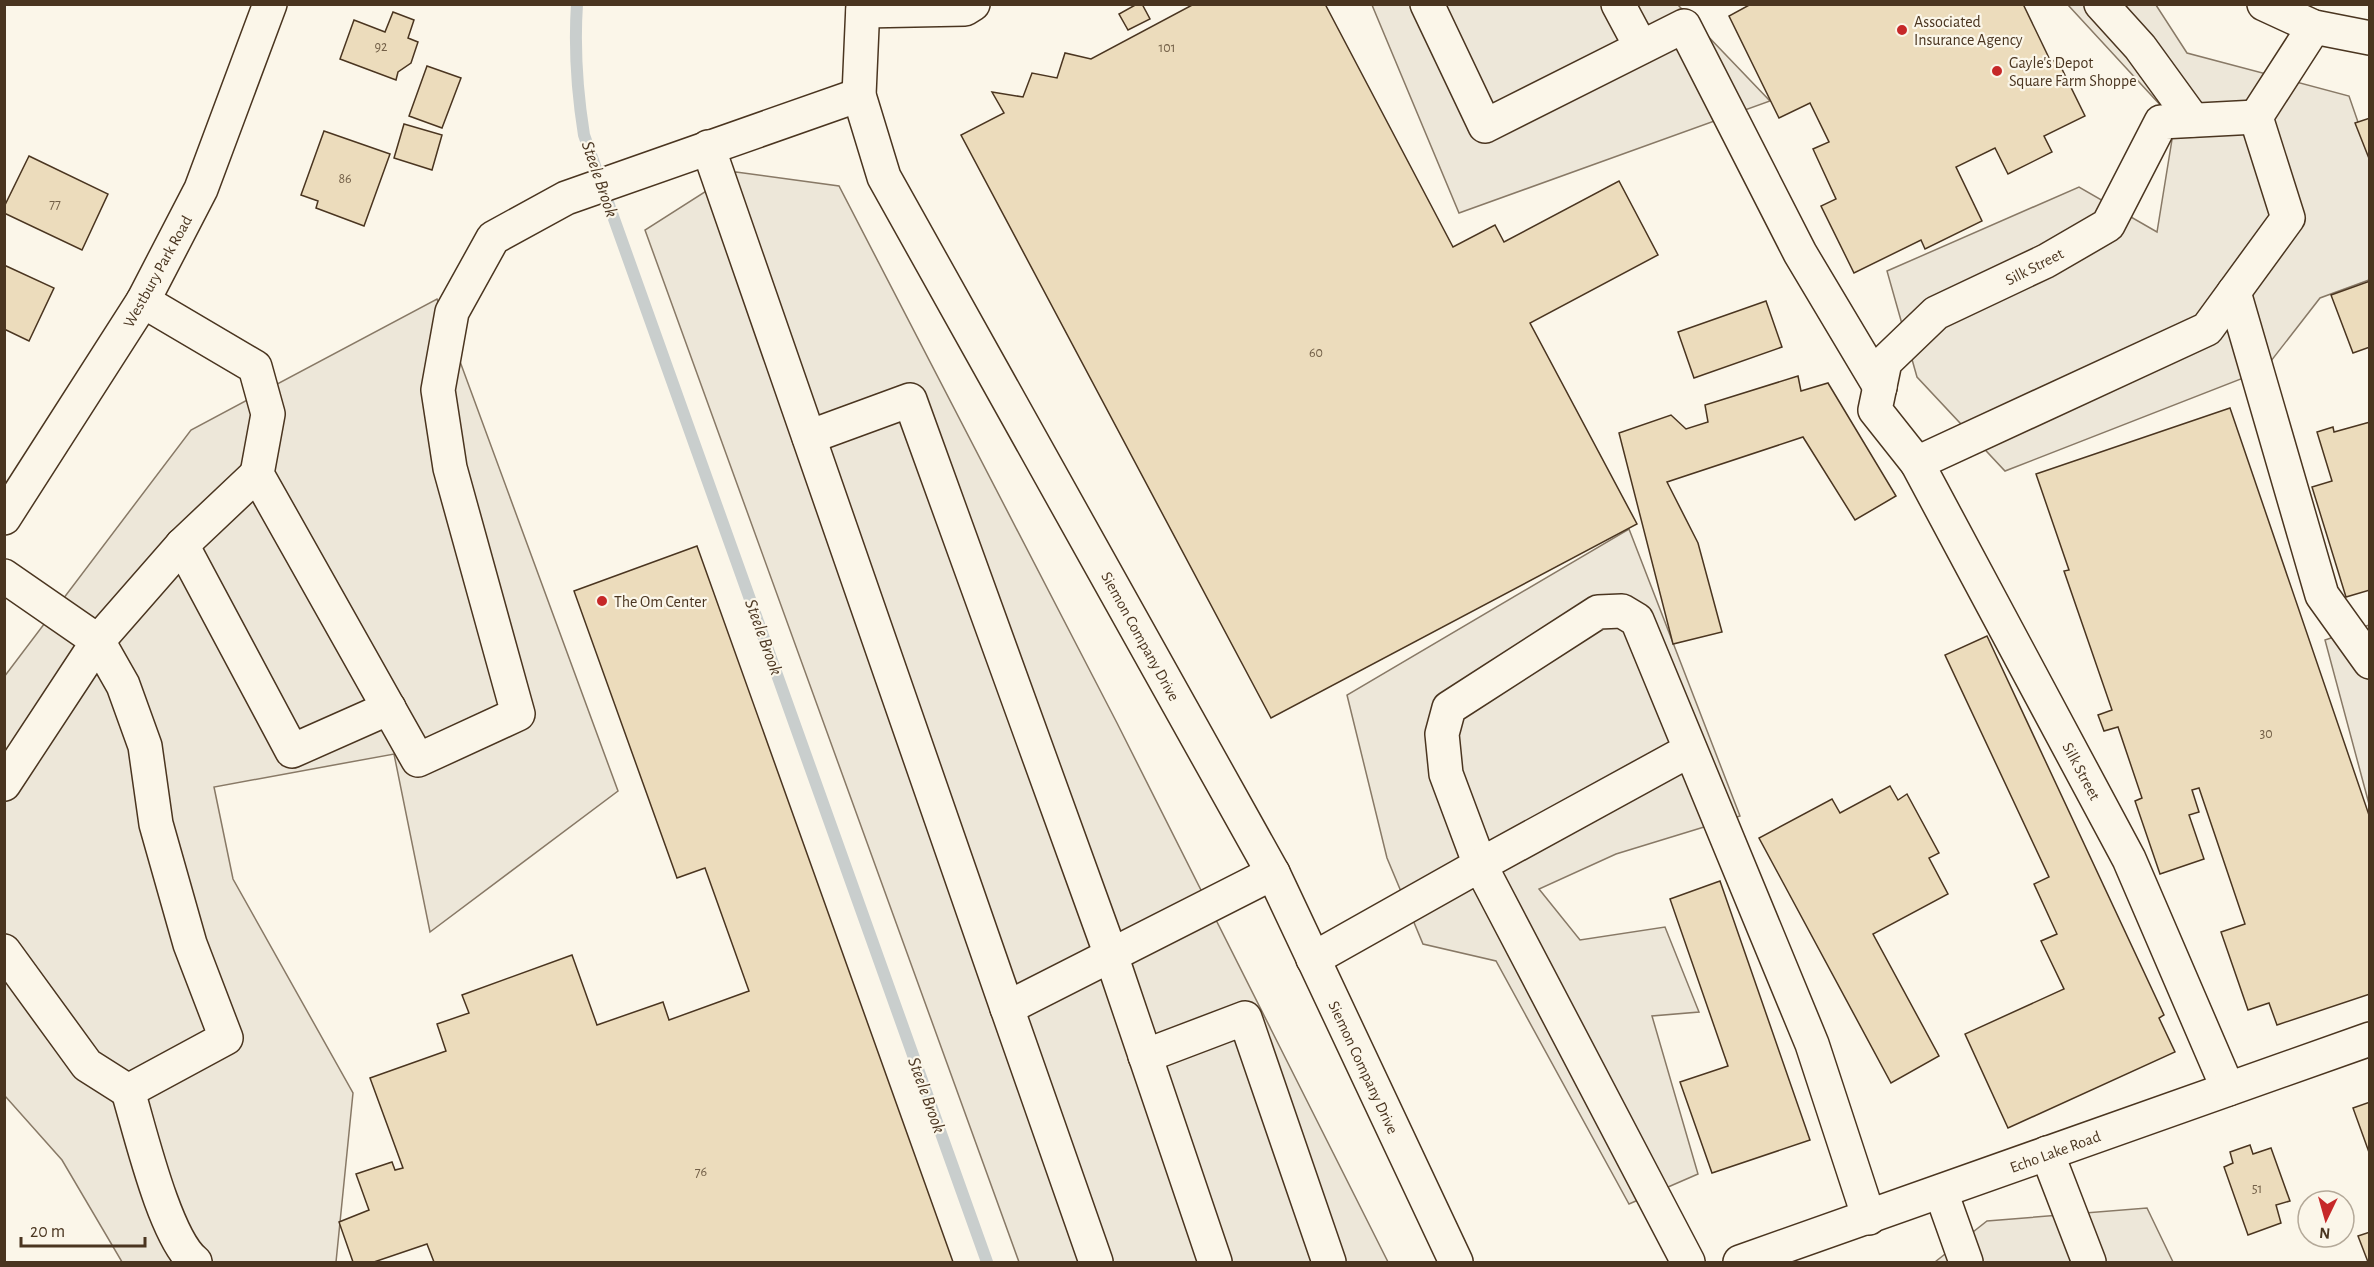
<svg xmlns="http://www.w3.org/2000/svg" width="2374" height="1267" font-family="'Alegreya Sans',sans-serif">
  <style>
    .parking { fill: #ede7d9; stroke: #887966; stroke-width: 1.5 }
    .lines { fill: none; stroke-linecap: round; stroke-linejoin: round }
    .stream { stroke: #c9cecd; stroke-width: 12 }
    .building { fill: #ecdcbc; stroke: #4a3520; stroke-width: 1.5 }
    .minor-casing { stroke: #4a3520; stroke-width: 36 }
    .major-casing { stroke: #4a3520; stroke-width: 36 }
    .minor { stroke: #fbf6e9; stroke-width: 33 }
    .major { stroke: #fbf6e9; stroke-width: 33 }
    .poi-dot { fill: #c62828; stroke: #fbf6e9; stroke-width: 2 }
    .labels { text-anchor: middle; stroke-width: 4.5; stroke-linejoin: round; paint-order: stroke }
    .number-label { font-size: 14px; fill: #725f47 }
    .poi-label { font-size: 16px; fill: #4a3520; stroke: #fbf6e9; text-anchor: start }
    .street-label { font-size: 16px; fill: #4a3520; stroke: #fbf6e9 }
    .water-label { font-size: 18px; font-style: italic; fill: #4a3520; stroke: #fbf6e9 }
  </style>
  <rect width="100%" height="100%" fill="#fbf6e9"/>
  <g class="parking">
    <polygon points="1372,5 1678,5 1770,101 1459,213"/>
    <polygon points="2068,5 2156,5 2187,53 2349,96 2369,154 2369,280 2320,298 2264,370 2005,471 1917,377 1887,271 2079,187 2157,232 2175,121"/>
    <polygon points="736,172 839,186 1117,723 1388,1262 1019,1262 645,230"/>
    <polygon points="437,299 618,791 430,932 394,754 214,787 233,879 353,1093 336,1262 122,1262 62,1160 5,1096 4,677 191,430"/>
    <polygon points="1629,529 1740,816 1616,854 1539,889 1580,940 1665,927 1699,1012 1652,1016 1698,1174 1629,1204 1496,961 1423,944 1387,858 1347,695"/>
    <polygon points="2369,625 2369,804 2325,640"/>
    <polygon points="2147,1208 2173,1262 1935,1262 1987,1221"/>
  </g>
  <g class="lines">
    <path class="stream" d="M577,4c-3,45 0,87 7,131l403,1127"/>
  </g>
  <g class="building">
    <polygon points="1137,4 1142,4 1150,19 1128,30 1119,14"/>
    <polygon points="1194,4 1325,4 1453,247 1495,225 1504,242 1619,181 1658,255 1530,323 1637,524 1271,718 961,135 1004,113 992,92 1023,97 1032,73 1057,78 1065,53 1091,59"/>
    <polygon points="1751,4 2023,4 2051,62 2057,59 2085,116 2044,136 2052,152 2008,174 1995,148 1956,167 1982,221 1925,249 1921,240 1854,273 1821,206 1836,199 1813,149 1829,142 1810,103 1779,118 1729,16"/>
    <polygon points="393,12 414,20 408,38 418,42 411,63 398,72 396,80 340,59 354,20 385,32"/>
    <polygon points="427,66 461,78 442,128 409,116"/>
    <polygon points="2370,118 2370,161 2355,123"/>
    <polygon points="404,124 442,135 432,170 394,158"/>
    <polygon points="324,131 390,154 364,226 316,208 318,201 301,195"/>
    <polygon points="29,156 108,194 82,250 4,213 4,207"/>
    <polygon points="4,265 54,288 29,341 4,329"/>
    <polygon points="2370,281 2370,347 2353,353 2331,295"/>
    <polygon points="1766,301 1782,347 1694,378 1678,332"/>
    <polygon points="1798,376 1801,391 1828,383 1896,496 1855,520 1803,437 1667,482 1698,543 1722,632 1673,644 1619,433 1671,415 1686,429 1708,422 1705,405"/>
    <polygon points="2230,408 2370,818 2370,994 2277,1025 2269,1003 2248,1010 2221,932 2245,924 2199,788 2192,790 2199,812 2189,815 2204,859 2160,874 2135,801 2142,798 2118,727 2104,731 2098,715 2112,710 2064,571 2069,570 2036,474"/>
    <polygon points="2370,422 2370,590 2346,597 2312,487 2332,481 2317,432 2333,427 2334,432"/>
    <polygon points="697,546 953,1262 434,1262 427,1244 374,1262 353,1262 339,1222 369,1210 356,1174 392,1162 395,1170 403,1168 370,1078 446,1051 437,1024 469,1013 462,995 572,955 597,1025 663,1002 669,1020 749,991 705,868 677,878 574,591"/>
    <polygon points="1987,636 2164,1015 2159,1018 2175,1052 2008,1128 1965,1034 2064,989 2041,941 2057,934 2034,884 2049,877 1945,655"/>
    <polygon points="1890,786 1898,800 1907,794 1939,853 1929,858 1948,894 1873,934 1939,1056 1891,1083 1759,838 1832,799 1840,813"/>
    <polygon points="1720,881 1810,1140 1712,1173 1680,1082 1728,1066 1670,899"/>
    <polygon points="2370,1102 2370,1155 2353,1108"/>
    <polygon points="2250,1145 2253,1154 2271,1148 2290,1201 2276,1205 2281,1223 2248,1235 2224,1167 2233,1163 2230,1152"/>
    <polygon points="2370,1232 2370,1262 2368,1262 2358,1236"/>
  </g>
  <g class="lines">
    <g class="minor-casing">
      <g id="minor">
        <polyline points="863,4 859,95 884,177 1273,873 1456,1262"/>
        <polyline points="1427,4 1485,126 1684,26 1800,253 1880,387"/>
        <polyline points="1618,4 1641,47"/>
        <polyline points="2101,4 2140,47 2193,120"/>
        <polyline points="2264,4 2314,27 2370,38"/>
        <polyline points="863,11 965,9 973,4"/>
        <polyline points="708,147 1007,1008 1273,873"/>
        <polyline points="2234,292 2322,595 2370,662"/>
        <polyline points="143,301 255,367 268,414 257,474 418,760 518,714 450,468 438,390 452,312 493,238 566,198 859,95"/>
        <polyline points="809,437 910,400 1111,955 1215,1262"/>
        <polyline points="1917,463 1875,410 1885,362 1936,313 2046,261 2108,225 2161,122 2256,117"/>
        <polyline points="4,518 143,301 201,189 270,4"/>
        <polyline points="182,545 292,751 389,708"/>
        <polyline points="4,576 98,641 182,545 257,474"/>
        <polyline points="1690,750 1480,865 1446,774 1442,734 1449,708 1598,612 1622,611 1637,620 1812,1044 1869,1218"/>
        <polyline points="4,784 98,641 123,685 145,746 156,824 190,944 226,1038 128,1091 87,1065 4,951"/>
        <polyline points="1313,959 1480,865 1688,1262"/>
        <polyline points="1007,1008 1096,1262"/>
        <polyline points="1145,1056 1245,1018 1329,1262"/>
        <polyline points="2228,1089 2129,859 1917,463 2207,329 2288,218 2256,117 2314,27"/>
        <path d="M128,1091c12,40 37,147 67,171"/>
        <polyline points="2047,1153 2089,1262"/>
        <polyline points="1941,1192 1966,1262"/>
      </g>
    </g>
    <g class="major-casing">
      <polyline id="major" points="1740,1262 2370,1039"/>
    </g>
    <use href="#minor" class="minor"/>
    <use href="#major" class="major"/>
  </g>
  <g class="poi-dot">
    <circle cx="1902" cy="30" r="6"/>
    <circle cx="1997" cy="71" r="6"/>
    <circle cx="602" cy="601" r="6"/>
  </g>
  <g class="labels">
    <g class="number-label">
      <text x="381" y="51">92</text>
      <text x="1167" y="52">101</text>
      <text x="345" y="183">86</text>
      <text x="55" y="208">77</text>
      <text x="1316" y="357">60</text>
      <text x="2266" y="738">30</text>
      <text x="701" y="1176">76</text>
      <text x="2257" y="1193">51</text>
    </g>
    <g class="poi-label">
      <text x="1914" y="27">Associated<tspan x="1914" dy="18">Insurance Agency</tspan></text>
      <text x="2009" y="68">Gayle's Depot<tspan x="2009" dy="18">Square Farm Shoppe</tspan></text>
      <text x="614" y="607">The Om Center</text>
    </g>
    <g class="street-label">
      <text transform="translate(2034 266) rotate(-27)" y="6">Silk Street</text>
      <text transform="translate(157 271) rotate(-61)" y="6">Westbury Park Road</text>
      <text transform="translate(1141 636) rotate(61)" y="6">Siemon Company Drive</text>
      <text transform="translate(2082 771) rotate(62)" y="6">Silk Street</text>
      <text transform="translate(1364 1067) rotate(65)" y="6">Siemon Company Drive</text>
      <text transform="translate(2055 1151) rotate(-20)" y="6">Echo Lake Road</text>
    </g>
    <g class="water-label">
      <text transform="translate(600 179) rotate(71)" y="6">Steele Brook</text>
      <text transform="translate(764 637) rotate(70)" y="6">Steele Brook</text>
      <text transform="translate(927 1095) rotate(70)" y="6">Steele Brook</text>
    </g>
  </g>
  <rect width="2374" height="1267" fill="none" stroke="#4a3520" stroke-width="12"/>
  <g transform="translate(2326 1219) rotate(185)"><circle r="28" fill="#fbf6e9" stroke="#b4a999" stroke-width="1.5"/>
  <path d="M0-4.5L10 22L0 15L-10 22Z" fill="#c62828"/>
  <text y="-9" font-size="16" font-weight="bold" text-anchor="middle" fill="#4a3520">N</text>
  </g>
  <path d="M21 1237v9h124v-9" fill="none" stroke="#4a3520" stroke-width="3"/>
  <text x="30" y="1237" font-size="18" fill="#4a3520" stroke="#fbf6e9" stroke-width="4.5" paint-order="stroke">20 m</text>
</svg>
